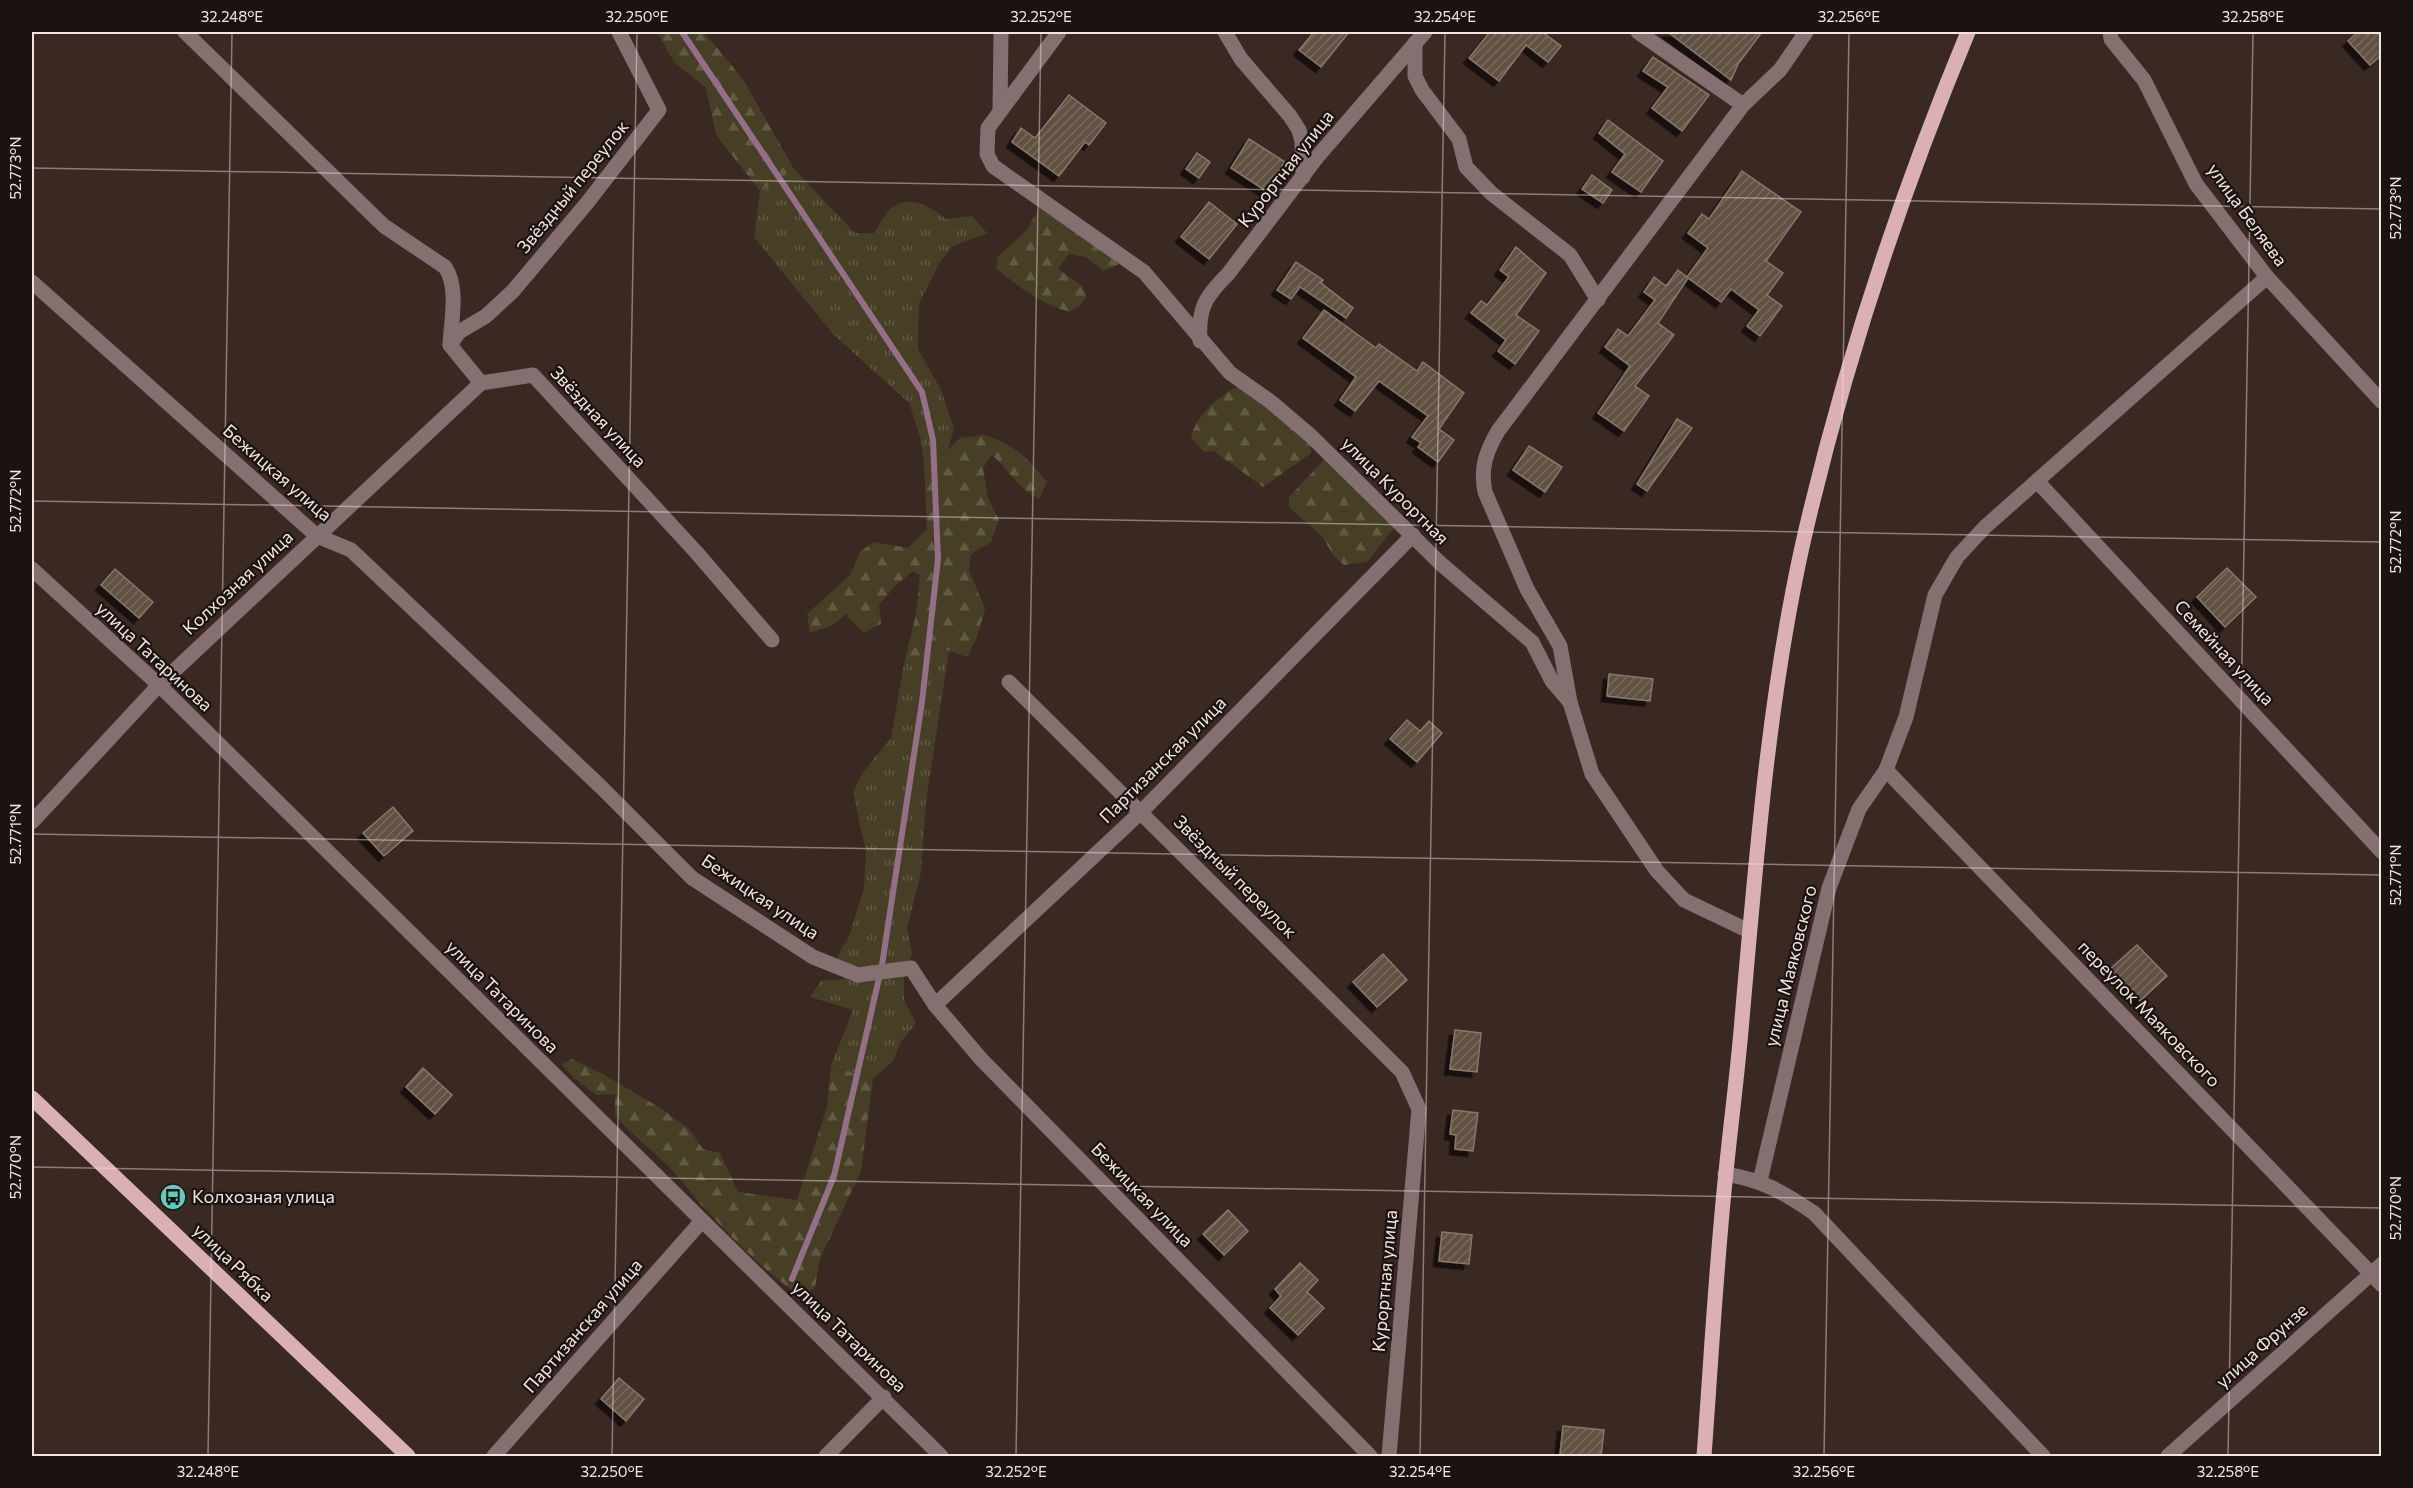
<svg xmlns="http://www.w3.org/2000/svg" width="2413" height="1488" font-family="Commissioner,sans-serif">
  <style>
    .grass { fill: url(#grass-tufts) }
    .forest { fill: url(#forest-firs) }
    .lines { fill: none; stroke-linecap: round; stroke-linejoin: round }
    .stream { stroke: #956e88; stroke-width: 6 }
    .building { fill: url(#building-hatch); stroke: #877869; stroke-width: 1.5; filter: url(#shadow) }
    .minor { stroke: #846f71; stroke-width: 15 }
    .major { stroke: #dbafb6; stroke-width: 15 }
    .ticks { fill: none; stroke: #f2e5e1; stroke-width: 1.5; stroke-opacity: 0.45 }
    .labels { text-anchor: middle; stroke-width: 4.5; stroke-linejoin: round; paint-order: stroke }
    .street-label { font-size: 18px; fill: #f2e5e1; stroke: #1b1311 }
    .poi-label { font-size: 18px; fill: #f2e5e1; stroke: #1b1311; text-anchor: start }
    .neatline { fill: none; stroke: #f2e5e1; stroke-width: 2 }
    .ticks-label { font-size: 15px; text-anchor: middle; fill: #f2e5e1 }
  </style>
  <defs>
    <pattern id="grass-tufts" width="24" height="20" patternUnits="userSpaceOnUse" patternTransform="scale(1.5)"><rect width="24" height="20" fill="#463f25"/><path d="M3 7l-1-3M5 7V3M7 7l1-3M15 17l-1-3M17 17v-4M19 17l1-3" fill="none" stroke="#615b44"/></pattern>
    <pattern id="forest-firs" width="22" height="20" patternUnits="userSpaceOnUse" patternTransform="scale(1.5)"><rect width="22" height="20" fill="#463f25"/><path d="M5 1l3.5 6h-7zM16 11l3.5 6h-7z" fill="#615b44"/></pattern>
    <pattern id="building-hatch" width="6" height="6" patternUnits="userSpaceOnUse" patternTransform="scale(1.5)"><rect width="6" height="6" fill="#605143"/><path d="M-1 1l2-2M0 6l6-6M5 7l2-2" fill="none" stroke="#776a5e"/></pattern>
    <filter id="shadow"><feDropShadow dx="-5.5" dy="5.5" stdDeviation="0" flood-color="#0009"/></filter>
  </defs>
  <rect width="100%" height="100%" fill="#3a2823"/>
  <g class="grass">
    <path d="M794,169l61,64h19c5,-7 10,-18 16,-24 19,-16 41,-2 56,10l26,-3 15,17 -34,13 -11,13 -23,44 -1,46 23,41 13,38 -6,22 -24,13 -3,-23 -12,-37 -76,-69 -79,-97 6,-46z"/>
    <polygon points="939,647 949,651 926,801 921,872 907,928 912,953 904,979 904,1000 916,1023 900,1043 893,1061 873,1079 831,1066 853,1010 810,997 821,981 844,979 837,957 850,934 864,888 866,852 853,792 863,772 891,738 904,664"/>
  </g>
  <g class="forest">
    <polygon points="657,32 704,32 742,78 794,169 760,191 716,135 706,88 674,62"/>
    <path d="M1040,207l82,56 -19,8 -17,-14 -17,-3 -11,15 24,17 5,10 -8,10 -10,6c-30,-9 -49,-24 -73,-44l2,-12 28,-25z"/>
    <path d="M1257,385l53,42 1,26 -48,34 -49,-36 -10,1 -13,-14c4,-20 24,-39 42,-49 7,-3 16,-3 24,-4z"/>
    <path d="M984,435c32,11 42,21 63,47l-8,17c-21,-10 -30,-29 -47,-44l-9,13 5,30 11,22 -8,22 -20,12 -2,16 16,39 -8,28 -10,20 -28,-10 -35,17 12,-50 4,-39 -7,-4 -18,15 -16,19 2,19 -18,9 -17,-19 -13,11 -23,8 -3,-19 43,-39 10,-23 13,-10 35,6 19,-19 -3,-66 24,-13 12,-12z"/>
    <polygon points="1326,458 1395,527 1367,562 1344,565 1333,555 1322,536 1289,507 1289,497"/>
    <path d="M572,1059l31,15 59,35 28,21 13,19 17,4 18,39 59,8 30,-93 4,-41 42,13 -12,92 -41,88 -5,28 -13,10c-35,-23 -67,-56 -95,-86 -13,-13 -23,-29 -36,-42 -18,-19 -39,-33 -56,-54v-21l-19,1 -22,-17 -13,-14z"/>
  </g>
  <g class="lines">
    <polyline class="stream" points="682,32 922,392 933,440 938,559 922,702 882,965 834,1176 792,1279"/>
  </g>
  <g class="building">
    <polygon points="1314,32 1349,32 1321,67 1299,50"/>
    <polygon points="1490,32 1542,32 1561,46 1548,62 1526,45 1499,81 1469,58"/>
    <polygon points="1668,32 1762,32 1738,64 1731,80"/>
    <polygon points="2358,32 2382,32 2382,55 2370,65 2348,41"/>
    <polygon points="1653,57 1709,95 1682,131 1652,108 1668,87 1643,71"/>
    <polygon points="1069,95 1106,123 1089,145 1085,142 1059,176 1012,142 1021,128 1035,138"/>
    <polygon points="1608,120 1663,161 1641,192 1612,172 1625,154 1599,133"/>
    <polygon points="1249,139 1285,162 1266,191 1231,168"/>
    <polygon points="1197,153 1210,162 1199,178 1186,169"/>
    <polygon points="1742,171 1801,212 1766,261 1783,273 1767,295 1782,306 1760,336 1747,326 1759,310 1731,289 1721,302 1688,278 1658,323 1674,335 1635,386 1649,396 1624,431 1598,413 1630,366 1605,347 1618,329 1628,336 1655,300 1644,292 1654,277 1666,286 1678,270 1687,277 1708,248 1688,233 1702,214 1709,219"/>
    <polygon points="1592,175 1612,190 1603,203 1582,189"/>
    <polygon points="1209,202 1237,224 1209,259 1181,237"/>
    <polygon points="1516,247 1546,273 1516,315 1539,331 1515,364 1498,351 1506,340 1471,313 1481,301 1487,305 1509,277 1500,270"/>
    <polygon points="1296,262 1323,280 1321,283 1353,308 1346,318 1300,287 1291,299 1277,290"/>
    <polygon points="1324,310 1376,348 1379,344 1417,371 1423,362 1464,393 1439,429 1454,440 1438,462 1418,447 1421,443 1412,437 1428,416 1379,381 1355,411 1340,400 1356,377 1303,338"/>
    <polygon points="1677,419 1692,428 1647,491 1637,484"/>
    <polygon points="1529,446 1562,467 1545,492 1513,470"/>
    <polygon points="2227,568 2256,597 2225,627 2197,597"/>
    <polygon points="115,569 153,602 139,618 101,585"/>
    <polygon points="1609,674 1653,679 1650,701 1607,696"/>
    <polygon points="1407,720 1420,731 1429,721 1442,733 1417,762 1390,739"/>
    <polygon points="393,807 413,831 384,856 363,833"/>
    <polygon points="2137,945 2167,976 2140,1001 2110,969"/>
    <polygon points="1383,954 1407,980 1377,1007 1353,982"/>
    <polygon points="1455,1030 1481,1033 1477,1072 1450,1069"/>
    <polygon points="423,1068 452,1095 435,1114 406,1087"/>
    <polygon points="1453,1110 1478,1113 1473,1151 1455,1149 1456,1135 1450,1134"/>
    <polygon points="1228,1210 1248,1231 1224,1255 1203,1234"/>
    <polygon points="1442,1232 1472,1235 1469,1264 1439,1261"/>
    <polygon points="1300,1263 1318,1280 1307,1292 1324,1308 1298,1335 1270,1308 1281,1296 1275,1289"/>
    <polygon points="619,1378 644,1399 626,1421 601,1399"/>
    <polygon points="1563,1426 1604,1430 1601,1456 1560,1455"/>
  </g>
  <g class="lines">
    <g class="minor">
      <path d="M185,32l199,194 61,41c14,20 6,54 5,78l31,38 52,-8 163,177 76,88"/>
      <polyline points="1059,32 988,128 987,154 993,166 1144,272 1230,373 1271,402 1311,436 1440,563 1532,642 1552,681 1570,702 1592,774 1657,871 1684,900 1749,931"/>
      <polyline points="1225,32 1241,59 1290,116 1299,130 1302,142 1303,177"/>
      <polyline points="1638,32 1743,105"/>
      <polyline points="2110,32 2111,39 2144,80 2196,184 2267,277 2382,402"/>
      <polyline points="1415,43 1415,76 1422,90 1459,139 1466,167 1491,193 1570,255 1598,300"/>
      <polyline points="1000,110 1001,32"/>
      <polyline points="32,282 317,536 351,550 600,786 692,878 813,957 858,975 911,968 935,1005 981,1059 1370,1456"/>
      <path d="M1200,341c-2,-33 5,-44 28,-67l90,-118 107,-124"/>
      <polyline points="450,345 459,332 486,316 513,291 587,203 659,110 619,32"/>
      <polyline points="2037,481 2382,852"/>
      <polyline points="32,569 159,685 941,1456"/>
      <polyline points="1009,682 1402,1072 1419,1109 1389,1456"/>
      <path d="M1570,702l-10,-56 -33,-57 -42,-97c-5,-24 1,-40 13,-61l245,-326 37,-35 26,-38"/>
      <polyline points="1886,770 2382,1285"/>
      <polyline points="32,822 159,685 481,383"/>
      <polyline points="935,1005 1142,811 1413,535"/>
      <path d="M1725,1174c38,6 58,18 89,39l229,243"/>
      <polyline points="1760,1181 1829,888 1859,809 1886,770 1906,717 1935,595 1957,557 1985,527 2267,277"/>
      <polyline points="494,1456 701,1222"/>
      <polyline points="826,1456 884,1397"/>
      <polyline points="2168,1456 2382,1264"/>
    </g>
    <g class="major">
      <polyline points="32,1098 408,1456"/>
      <path d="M1704,1456c7,-94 12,-190 22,-284 5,-51 12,-102 16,-153 14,-158 26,-317 60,-472 40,-176 97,-349 166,-515"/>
    </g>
  </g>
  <path class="ticks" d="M32,168l2350,41M32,501l2350,41M32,834l2350,41M32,1167l2350,41M208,1456l24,-1424M612,1456l25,-1424M1016,1456l25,-1424M1420,1456l25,-1424M1824,1456l25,-1424M2228,1456l25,-1424"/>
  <defs>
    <g id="bus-disc" transform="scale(1.35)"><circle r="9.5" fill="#5bcebc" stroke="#1b1311"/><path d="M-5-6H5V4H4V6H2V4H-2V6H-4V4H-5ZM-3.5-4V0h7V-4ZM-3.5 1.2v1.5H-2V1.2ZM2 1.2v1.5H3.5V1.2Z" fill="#111"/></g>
  </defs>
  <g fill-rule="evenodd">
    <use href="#bus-disc" x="173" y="1197"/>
  </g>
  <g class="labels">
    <g class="street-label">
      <text transform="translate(1286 169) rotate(-52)" y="6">Курортная улица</text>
      <text transform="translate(573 187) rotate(-51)" y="6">Звёздный переулок</text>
      <text transform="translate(2247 215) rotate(54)" y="6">улица Беляева</text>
      <text transform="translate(598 417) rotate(47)" y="6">Звёздная улица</text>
      <text transform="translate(277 473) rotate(41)" y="6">Бежицкая улица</text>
      <text transform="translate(1395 491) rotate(45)" y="6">улица Курортная</text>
      <text transform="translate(238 583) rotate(-43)" y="6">Колхозная улица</text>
      <text transform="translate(2224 653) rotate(47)" y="6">Семейная улица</text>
      <text transform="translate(154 657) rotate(43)" y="6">улица Татаринова</text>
      <text transform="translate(1163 760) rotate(-45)" y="6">Партизанская улица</text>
      <text transform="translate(1235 877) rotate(45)" y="6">Звёздный переулок</text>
      <text transform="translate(760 897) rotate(34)" y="6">Бежицкая улица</text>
      <text transform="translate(1791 966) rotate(-76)" y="6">улица Маяковского</text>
      <text transform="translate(502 997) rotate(45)" y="6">улица Татаринова</text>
      <text transform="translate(2149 1014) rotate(46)" y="6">переулок Маяковского</text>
      <text transform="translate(1142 1195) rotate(46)" y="6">Бежицкая улица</text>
      <text transform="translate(233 1263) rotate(44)" y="6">улица Рябка</text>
      <text transform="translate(1385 1281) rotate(-85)" y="6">Курортная улица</text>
      <text transform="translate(583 1326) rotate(-49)" y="6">Партизанская улица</text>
      <text transform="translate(849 1337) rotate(44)" y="6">улица Татаринова</text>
      <text transform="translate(2262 1346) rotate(-42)" y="6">улица Фрунзе</text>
    </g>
    <g class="poi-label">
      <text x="192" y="1203">Колхозная улица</text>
    </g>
  </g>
  <rect width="2413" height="1488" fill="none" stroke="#1b1311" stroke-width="66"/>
  <rect x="33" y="33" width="2347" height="1422" class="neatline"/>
  <g class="ticks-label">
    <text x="232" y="22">32.248°E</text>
    <text x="637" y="22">32.250°E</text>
    <text x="1041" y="22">32.252°E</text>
    <text x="1445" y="22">32.254°E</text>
    <text x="1849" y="22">32.256°E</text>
    <text x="2253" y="22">32.258°E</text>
    <text transform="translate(16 168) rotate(-90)" y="5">52.773°N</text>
    <text transform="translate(2396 208) rotate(-90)" y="5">52.773°N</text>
    <text transform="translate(16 501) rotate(-90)" y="5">52.772°N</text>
    <text transform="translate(2396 542) rotate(-90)" y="5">52.772°N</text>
    <text transform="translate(16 834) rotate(-90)" y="5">52.771°N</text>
    <text transform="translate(2396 875) rotate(-90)" y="5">52.771°N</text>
    <text transform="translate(16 1167) rotate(-90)" y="5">52.770°N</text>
    <text transform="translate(2396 1208) rotate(-90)" y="5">52.770°N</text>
    <text x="208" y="1477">32.248°E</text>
    <text x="612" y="1477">32.250°E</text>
    <text x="1016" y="1477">32.252°E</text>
    <text x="1420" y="1477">32.254°E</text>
    <text x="1824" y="1477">32.256°E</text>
    <text x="2228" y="1477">32.258°E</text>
  </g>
</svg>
